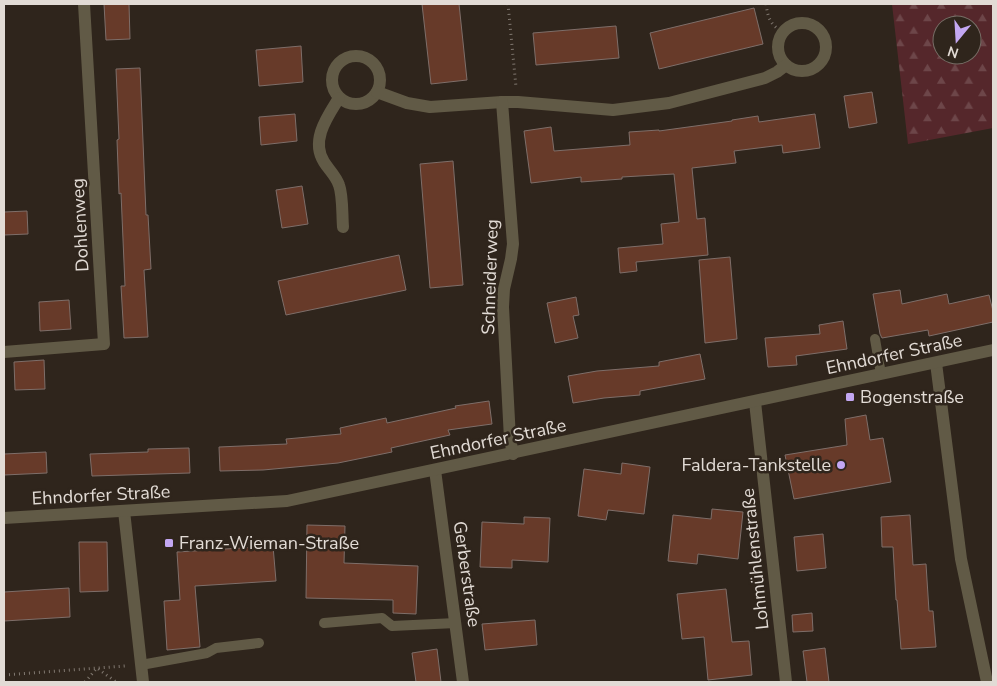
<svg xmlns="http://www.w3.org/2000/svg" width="997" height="686" font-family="'Nunito Sans',sans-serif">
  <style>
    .forest { fill: url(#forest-firs); fill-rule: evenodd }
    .building { fill: #673a29; stroke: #7e6e69 }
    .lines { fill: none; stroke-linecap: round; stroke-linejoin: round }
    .path { stroke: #807870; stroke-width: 3; stroke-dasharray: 1 4; stroke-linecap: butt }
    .service { stroke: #615a46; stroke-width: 10 }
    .minor { stroke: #615a46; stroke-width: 12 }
    .tertiary { stroke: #615a46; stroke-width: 12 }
    .poi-dot { fill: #c3a7f2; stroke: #2f251c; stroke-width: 2 }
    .labels { text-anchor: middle; stroke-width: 5; stroke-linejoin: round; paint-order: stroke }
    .street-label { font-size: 18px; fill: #e2dbd5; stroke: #2f251c }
    .poi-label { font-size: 18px; fill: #e2dbd5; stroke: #2f251c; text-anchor: start }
  </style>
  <defs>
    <pattern id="forest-firs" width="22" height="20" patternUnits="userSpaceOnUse" patternTransform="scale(1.25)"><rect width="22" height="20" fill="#55272b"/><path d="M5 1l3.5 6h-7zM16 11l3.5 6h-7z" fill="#6d4649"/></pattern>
  </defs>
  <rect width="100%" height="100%" fill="#2f251c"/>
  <path class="forest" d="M892,4h101v124l-85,16zM942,25h30v30h-30z"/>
  <g class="building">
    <polygon points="104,4 129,4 130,39 106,40"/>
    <polygon points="422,4 459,4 467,80 431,84"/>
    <polygon points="754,8 763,44 659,69 650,33"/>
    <polygon points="616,26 619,58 536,65 533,33"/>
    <polygon points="301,46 303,82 259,86 256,50"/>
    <polygon points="140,68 146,215 148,215 151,269 144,270 148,337 124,338 121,286 125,286 121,193 119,194 117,140 119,139 116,69"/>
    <polygon points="872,92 877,123 849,128 844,96"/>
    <polygon points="295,114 297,141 261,145 259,117"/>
    <polygon points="815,114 820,148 783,153 782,145 734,151 736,163 692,168 697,219 705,218 708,255 636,262 637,271 620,273 618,248 663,244 661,224 679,222 674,174 622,177 622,179 581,182 581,177 531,183 524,131 551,127 554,151 630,145 629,132 659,130 659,131 732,121 732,120 758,116 759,122"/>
    <polygon points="453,161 463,285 430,288 420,164"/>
    <polygon points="302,186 308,224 282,228 276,190"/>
    <polygon points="27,211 28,234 4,235 4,212"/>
    <polygon points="399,255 406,290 286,315 278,281"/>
    <polygon points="730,257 737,339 705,343 699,260"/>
    <polygon points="900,290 902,304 947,294 949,304 989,295 993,311 993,322 929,336 928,330 882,338 880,334 873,294"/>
    <polygon points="576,297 579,315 573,316 578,338 555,343 547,303"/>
    <polygon points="69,300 71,329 40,331 39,302"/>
    <polygon points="843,321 847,349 796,356 797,365 768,367 765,338 820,334 819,325"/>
    <polygon points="700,354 705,379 640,391 640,395 604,398 573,403 568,376 597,371 659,366 659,362"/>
    <polygon points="44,360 45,389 15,390 14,362"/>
    <polygon points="489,401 492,424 448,430 450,435 391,448 392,452 338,463 263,470 220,471 219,447 287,444 286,439 341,434 340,428 386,418 387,423 456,408 455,406"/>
    <polygon points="866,415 870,440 883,438 891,482 794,499 785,455 847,445 845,419"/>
    <polygon points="189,448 190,473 92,476 90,454 148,452 148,449"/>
    <polygon points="46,452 47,473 4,475 4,454"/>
    <polygon points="622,463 650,467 644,514 608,510 606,520 578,516 584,469 621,474"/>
    <polygon points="712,509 743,512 738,559 698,554 697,564 668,561 673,515 711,519"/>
    <polygon points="910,515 913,565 926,564 929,611 933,611 936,647 901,649 897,600 896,600 893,547 882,547 881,517"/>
    <polygon points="524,517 550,518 548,562 512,560 512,568 480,567 482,522 524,524"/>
    <polygon points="307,525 345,526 344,563 418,566 416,614 393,613 393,600 306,598"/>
    <polygon points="823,534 826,568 797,571 794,537"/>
    <polygon points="79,542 107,542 108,591 80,592"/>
    <polygon points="273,546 276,581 195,586 200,647 167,650 164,601 180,600 177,552"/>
    <polygon points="69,588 70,617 4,621 4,592"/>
    <polygon points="726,589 732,642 749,641 752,675 708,680 704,637 682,639 677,594"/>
    <polygon points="812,613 813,631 793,632 792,615"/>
    <polygon points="535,620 537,645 485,650 482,624"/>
    <polygon points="825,648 829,682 807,682 803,651"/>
    <polygon points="437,649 441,682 416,682 412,653"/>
  </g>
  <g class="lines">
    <g class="path">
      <polyline points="508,4 516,87"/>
      <path d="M766,4c2,14 4,20 16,28"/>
      <polyline points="4,675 125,666"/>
      <polyline points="85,682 97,668 116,682"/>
    </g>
    <g class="service">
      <polyline points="875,339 881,374"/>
      <polyline points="324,623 382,618 392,626 456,623"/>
      <polyline points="141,665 207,653 216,648 259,643"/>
    </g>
    <g class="minor">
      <circle cx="802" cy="47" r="24"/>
      <circle cx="356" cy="80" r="24"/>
      <polyline points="377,92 407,103 430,107 502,102 518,102 613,110 669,103 765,78 777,72 786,65"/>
      <path d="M339,98c-11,18 -29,42 -15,64 5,8 12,14 15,23 4,11 3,29 4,42"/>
      <polyline points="502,102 513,244 511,259 504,289 503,307 510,439 513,454"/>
      <polyline points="4,352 104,344 84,4"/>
      <polyline points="936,363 961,559 987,682"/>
      <polyline points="755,402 786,682"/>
      <polyline points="435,470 463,682"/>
      <polyline points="124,511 143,682"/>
    </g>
    <polyline class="tertiary" points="4,518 287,501 993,350"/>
  </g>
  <g class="poi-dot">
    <rect x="845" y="392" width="10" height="10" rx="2.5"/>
    <circle cx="841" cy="465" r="5"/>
    <rect x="164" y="538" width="10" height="10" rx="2.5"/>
  </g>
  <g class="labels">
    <g class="street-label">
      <text transform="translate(80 225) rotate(-93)" y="6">Dohlenweg</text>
      <text transform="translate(490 277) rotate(-88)" y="6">Schneiderweg</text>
      <text transform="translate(894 354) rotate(-12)" y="6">Ehndorfer Straße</text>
      <text transform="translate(498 439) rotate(-12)" y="6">Ehndorfer Straße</text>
      <text transform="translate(101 495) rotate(-3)" y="6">Ehndorfer Straße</text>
      <text transform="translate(755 559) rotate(-96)" y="6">Lohmühlenstraße</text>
      <text transform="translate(467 574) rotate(82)" y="6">Gerberstraße</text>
    </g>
    <g class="poi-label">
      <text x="860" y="403">Bogenstraße</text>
      <text x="831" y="471" text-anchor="end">Faldera-Tankstelle</text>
      <text x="179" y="549">Franz-Wieman-Straße</text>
    </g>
  </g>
  <rect width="997" height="686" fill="none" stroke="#e2dbd5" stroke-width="10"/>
  <g transform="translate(957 40) rotate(198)"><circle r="24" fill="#2f251c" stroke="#776e66"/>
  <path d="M0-4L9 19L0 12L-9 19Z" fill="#c3a7f2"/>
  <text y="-8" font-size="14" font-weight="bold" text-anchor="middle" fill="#e2dbd5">N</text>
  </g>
</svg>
